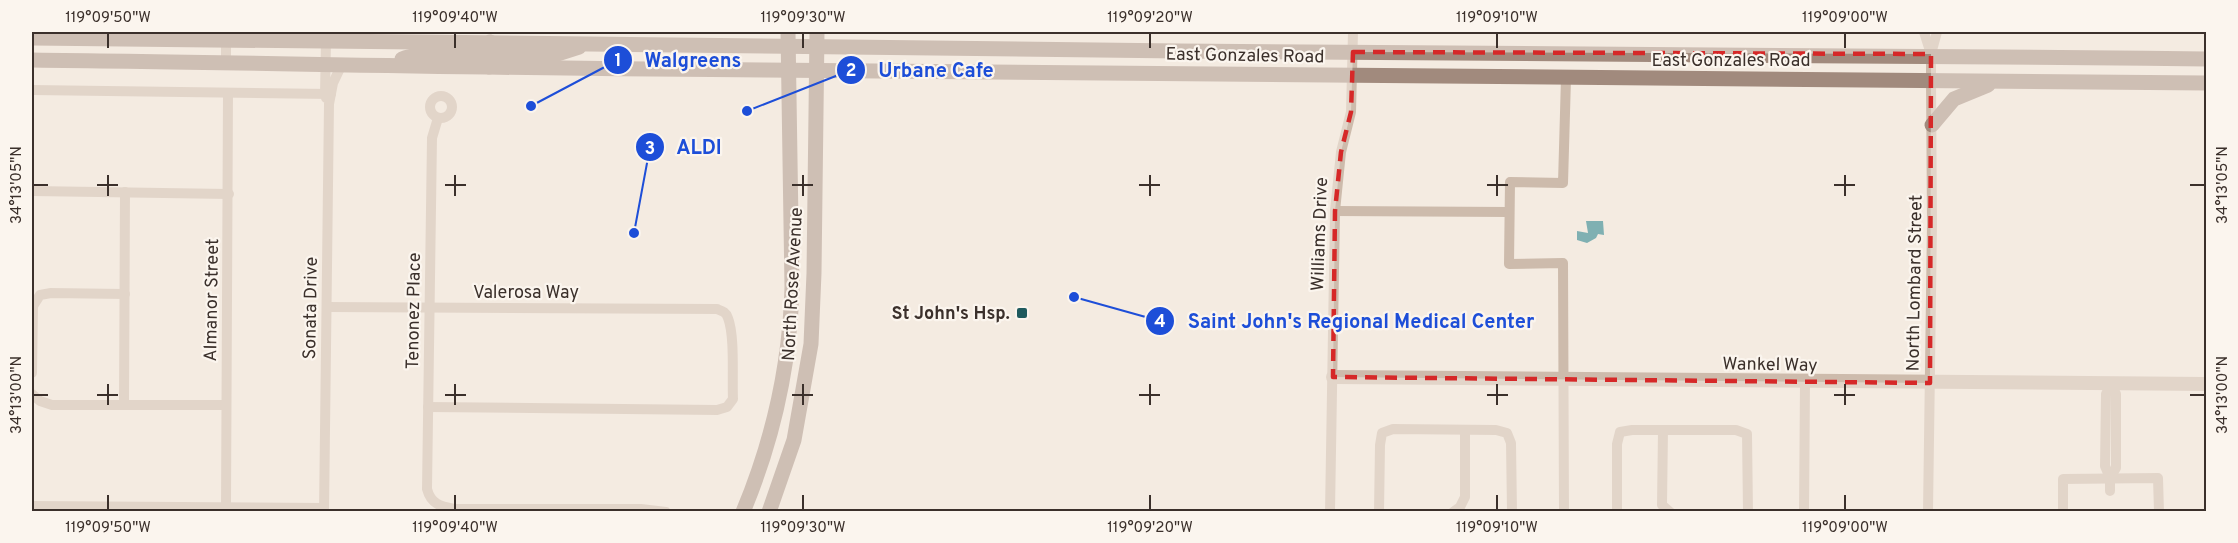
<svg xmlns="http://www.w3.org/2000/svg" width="2238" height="543" font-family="Overpass,sans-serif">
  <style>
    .water { fill: #7fb0b2 }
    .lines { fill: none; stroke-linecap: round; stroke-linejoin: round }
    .minor { stroke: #cdbbac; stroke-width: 10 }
    .tertiary { stroke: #cdbbac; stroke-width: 14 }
    .secondary { stroke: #a18a7d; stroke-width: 15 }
    .marked { fill: none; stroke: #d62828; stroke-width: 4.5; stroke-dasharray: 12 8; stroke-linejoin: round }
    .ticks { fill: none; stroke: #3b302b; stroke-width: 2 }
    .poi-dot { fill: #1f5a5e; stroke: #fbf5ee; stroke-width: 2 }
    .labels { text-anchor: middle; stroke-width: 4.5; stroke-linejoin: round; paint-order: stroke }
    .street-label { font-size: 18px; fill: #3b302b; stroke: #fbf5ee }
    .poi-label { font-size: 18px; font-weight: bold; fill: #3b302b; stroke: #fbf5ee; text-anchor: end }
    .leader { fill: none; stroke: #1d4ed8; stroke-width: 2 }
    .callout-dot { fill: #1d4ed8; stroke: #fbf5ee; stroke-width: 2 }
    .mark-label { font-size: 18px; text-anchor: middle; font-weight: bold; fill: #fff }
    .callout-label { font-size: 20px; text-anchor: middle; font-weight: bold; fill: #1d4ed8; stroke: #fbf5ee; stroke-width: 4.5; stroke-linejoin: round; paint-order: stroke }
    .neatline { fill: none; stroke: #3b302b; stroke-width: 2 }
    .ticks-label { font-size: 15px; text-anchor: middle; fill: #3b302b }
  </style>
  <rect width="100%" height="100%" fill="#f4ebe1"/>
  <polygon class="water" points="1586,221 1603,221 1604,235 1598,234 1596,238 1587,243 1577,240 1577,231 1588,233"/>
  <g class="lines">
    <g class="minor">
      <polyline points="1924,32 1931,54 1931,80 1932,224 1928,512"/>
      <polyline points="326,40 325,94 326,98"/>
      <polyline points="1931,54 1937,32"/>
      <polyline points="226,62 226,32"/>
      <polyline points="32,90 331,94"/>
      <circle cx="441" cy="107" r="11"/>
      <path d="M438,118l-6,20 -5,351c4,15 13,17 27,20h187l25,3"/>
      <polyline points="32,191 229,194"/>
      <polyline points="1335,211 1509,212"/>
      <path d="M327,307l390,2c5,2 9,3 11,9 7,18 4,60 5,81l-6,8 -10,3 -289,-3"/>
      <polyline points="32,373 33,306 40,295 51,293 125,294"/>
      <polyline points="32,394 40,401 52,405 226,405"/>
      <polyline points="124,404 125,192"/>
      <polyline points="1663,430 1662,505 1670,512"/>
      <polyline points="2110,478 2116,468 2116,394 2111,385 2106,394 2105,466 2110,478 2110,491"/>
      <polyline points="32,506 324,508"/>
      <polyline points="226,507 228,93"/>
      <polyline points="324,512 329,104 333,83 342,64"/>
      <polyline points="1330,512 1335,211 1341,152 1351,112 1353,32"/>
      <polyline points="1379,512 1380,445 1382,433 1393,429 1496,430 1507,433 1511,443 1512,512"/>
      <polyline points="1453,512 1460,507 1465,497 1465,430"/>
      <polyline points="1564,512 1563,263 1509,264 1510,182 1563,183 1566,78"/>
      <polyline points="1617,512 1617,444 1620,432 1632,430 1736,430 1747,434 1748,512"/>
      <polyline points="1804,512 1805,382"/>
      <polyline points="2063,512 2063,479 2158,478 2159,512"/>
    </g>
    <polyline class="tertiary" points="1333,377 2206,384"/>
    <g class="secondary">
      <path d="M32,38c382,4 765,8 1147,13 343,3 685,3 1027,8"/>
      <path d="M402,59c23,-11 70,6 87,-11l1,-6"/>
      <path d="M32,60c244,3 488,9 732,10 481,4 962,8 1442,13"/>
      <polyline points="489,67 490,60 495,57 554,55 579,47"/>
      <polyline points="1932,125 1954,99 1988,85"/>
      <path d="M743,512c30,-72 47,-147 49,-225l-4,-255"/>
      <polyline points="769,512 794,440 811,344 814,273 817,32"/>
    </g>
  </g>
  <path d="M0 0H2238V543H0ZM1353,52l578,2 -1,329 -597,-6 2,-166 6,-59 10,-40z" fill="#f4ebe1" fill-opacity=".55" fill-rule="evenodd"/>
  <path class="marked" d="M1353,52l578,2 -1,329 -597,-6 2,-166 6,-59 10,-40z"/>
  <path class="ticks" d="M108,33v15M455,33v15M803,33v15M1150,33v15M1497,33v15M1845,33v15M108,175v21M455,175v21M803,175v21M1150,175v21M1497,175v21M1845,175v21M33,185h15M97,185h21M445,185h21M792,185h21M1139,185h21M1487,185h21M1834,185h21M2190,185h15M108,384v21M455,384v21M803,384v21M1150,384v21M1497,384v21M1845,384v21M33,395h15M97,395h21M445,395h21M792,395h21M1139,395h21M1487,395h21M1834,395h21M2190,395h15M108,495v15M455,495v15M803,495v15M1150,495v15M1497,495v15M1845,495v15"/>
  <rect class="poi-dot" x="1016" y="307" width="12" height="12" rx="3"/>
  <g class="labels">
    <g class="street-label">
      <text transform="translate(1245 55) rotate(1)" y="6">East Gonzales Road</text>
      <text x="1731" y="66">East Gonzales Road</text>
      <text transform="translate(1319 234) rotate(-88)" y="6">Williams Drive</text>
      <text transform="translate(1914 283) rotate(-89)" y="6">North Lombard Street</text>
      <text transform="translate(792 284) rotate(-87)" y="6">North Rose Avenue</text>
      <text x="526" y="298">Valerosa Way</text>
      <text transform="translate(211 300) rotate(-89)" y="6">Almanor Street</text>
      <text transform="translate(310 308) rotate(-89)" y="6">Sonata Drive</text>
      <text transform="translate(413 311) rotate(-89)" y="6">Tenonez Place</text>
      <text transform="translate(1770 364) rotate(1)" y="6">Wankel Way</text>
    </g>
    <g class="poi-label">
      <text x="1010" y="319">St John's Hsp.</text>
    </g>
  </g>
  <path class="leader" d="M531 106L618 60M747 111L851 70M634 233L650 147M1074 297L1160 321"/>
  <g class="callout-dot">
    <circle cx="531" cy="106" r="6"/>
    <circle cx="747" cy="111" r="6"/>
    <circle cx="634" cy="233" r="6"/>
    <circle cx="1074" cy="297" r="6"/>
    <circle cx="618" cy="60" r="15"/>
    <circle cx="851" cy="70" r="15"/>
    <circle cx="650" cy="147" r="15"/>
    <circle cx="1160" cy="321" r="15"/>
  </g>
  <g class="mark-label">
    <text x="618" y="66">1</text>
    <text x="851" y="76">2</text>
    <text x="650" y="154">3</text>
    <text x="1160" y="327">4</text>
  </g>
  <g class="callout-label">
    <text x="693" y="67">Walgreens</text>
    <text x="936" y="77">Urbane Cafe</text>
    <text x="699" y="154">ALDI</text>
    <text x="1361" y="328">Saint John's Regional Medical Center</text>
  </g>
  <rect width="2238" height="543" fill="none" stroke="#fbf5ee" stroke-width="66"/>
  <rect x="33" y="33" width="2172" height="477" class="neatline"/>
  <g class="ticks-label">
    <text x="108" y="22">119°09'50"W</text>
    <text x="455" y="22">119°09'40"W</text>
    <text x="803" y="22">119°09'30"W</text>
    <text x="1150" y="22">119°09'20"W</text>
    <text x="1497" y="22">119°09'10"W</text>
    <text x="1845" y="22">119°09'00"W</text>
    <text transform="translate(16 185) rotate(-90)" y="5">34°13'05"N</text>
    <text transform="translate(2222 185) rotate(-90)" y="5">34°13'05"N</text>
    <text transform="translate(16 395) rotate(-90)" y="5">34°13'00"N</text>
    <text transform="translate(2222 395) rotate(-90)" y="5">34°13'00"N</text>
    <text x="108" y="532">119°09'50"W</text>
    <text x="455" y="532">119°09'40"W</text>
    <text x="803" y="532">119°09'30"W</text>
    <text x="1150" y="532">119°09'20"W</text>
    <text x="1497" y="532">119°09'10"W</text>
    <text x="1845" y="532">119°09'00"W</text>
  </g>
</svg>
